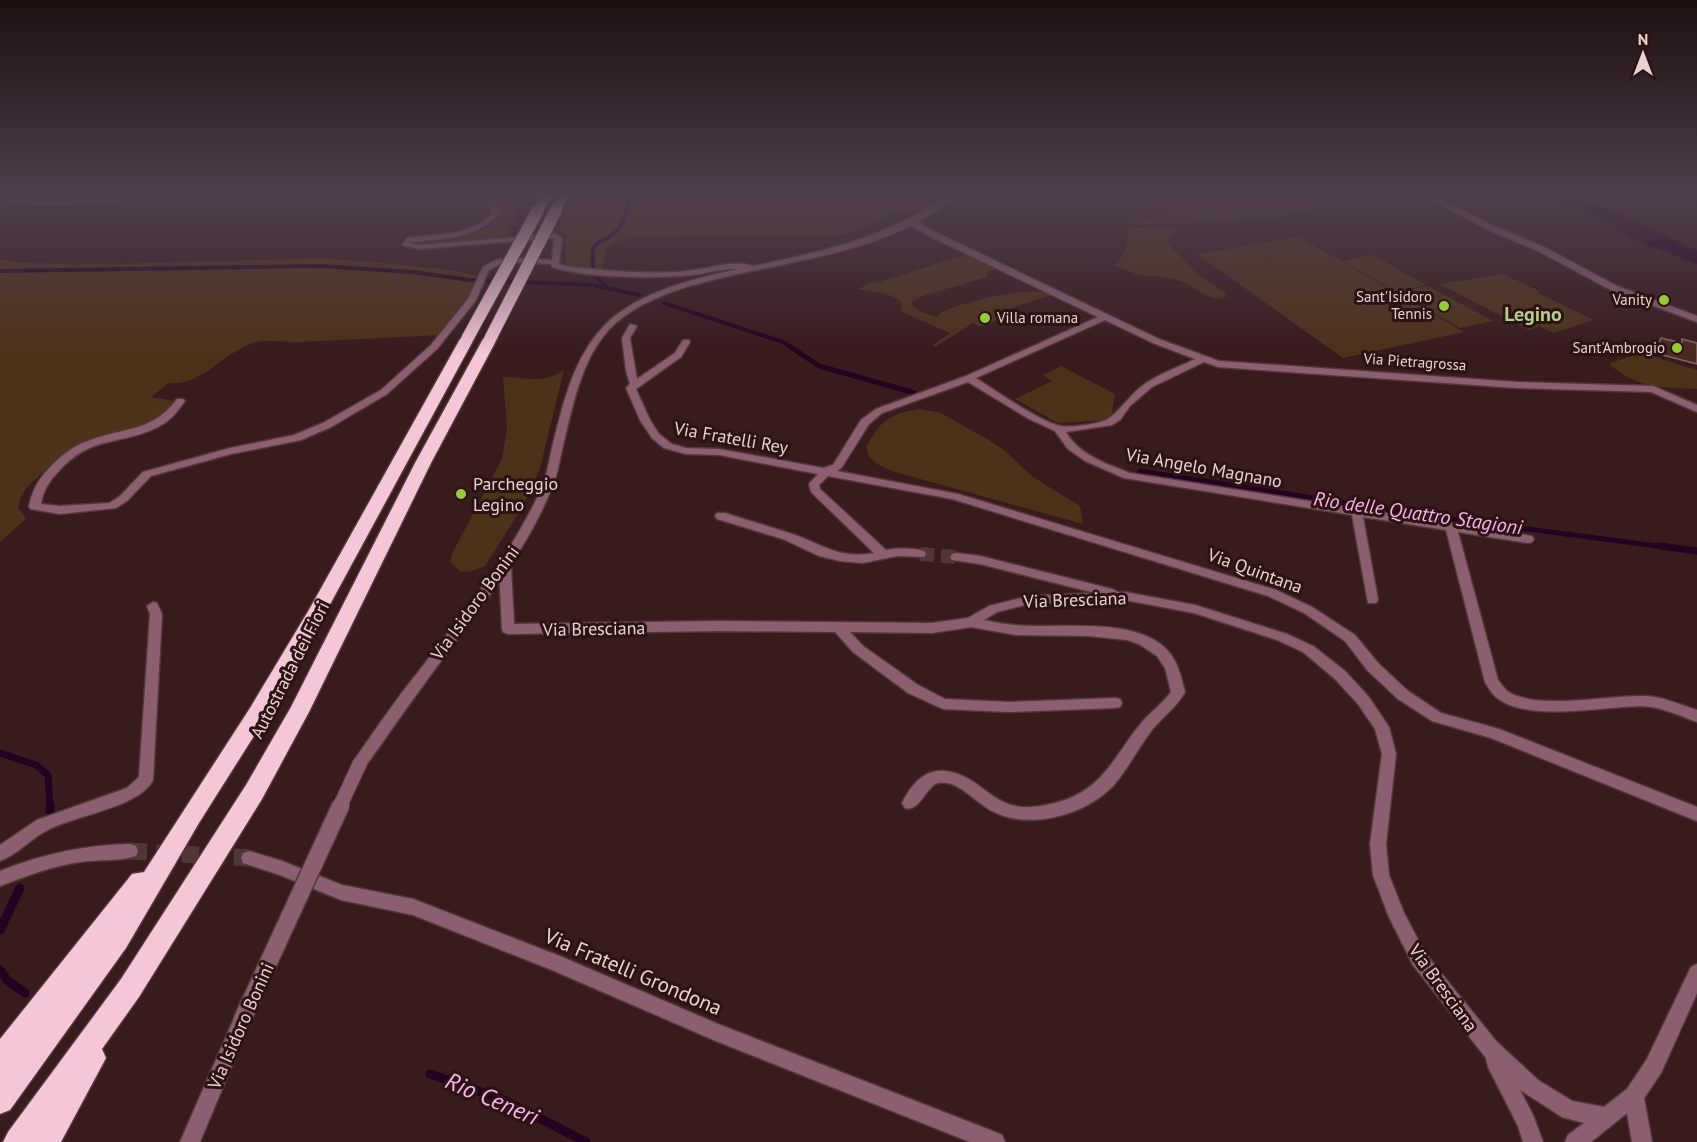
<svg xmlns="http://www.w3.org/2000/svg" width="1697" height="1142" font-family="'PT Sans',sans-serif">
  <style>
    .green { fill: #4d321a }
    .water { fill: #240121 }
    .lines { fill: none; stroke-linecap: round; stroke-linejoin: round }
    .stream-far3 { stroke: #240121; stroke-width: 4 }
    .stream-far2 { stroke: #240121; stroke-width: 5 }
    .stream-far1 { stroke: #240121; stroke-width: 7 }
    .stream { stroke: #240121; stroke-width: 9 }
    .building { fill: #482c23; stroke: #87675d; stroke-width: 1.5 }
    .minor-tunnel-far1 { stroke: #513638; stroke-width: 14; stroke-dasharray: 14 7; stroke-linecap: butt }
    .minor-tunnel { stroke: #513638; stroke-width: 17; stroke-dasharray: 17 9; stroke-linecap: butt }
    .minor-casing { stroke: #53383a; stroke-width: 3 }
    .tertiary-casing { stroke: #53383a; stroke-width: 3 }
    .motorway-casing { stroke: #53383a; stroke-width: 3 }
    .minor { fill: #8b5f70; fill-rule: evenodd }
    .tertiary { fill: #8b5f70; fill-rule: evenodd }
    .motorway { fill: #f4c6d7; fill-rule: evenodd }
    .tertiary-bridge-far1-casing { stroke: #53383a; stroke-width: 16; stroke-linecap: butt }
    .tertiary-bridge-casing { stroke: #53383a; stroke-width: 20; stroke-linecap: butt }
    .motorway-bridge-casing { stroke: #53383a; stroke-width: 14; stroke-linecap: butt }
    .tertiary-bridge-far1 { stroke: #8b5f70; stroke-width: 14 }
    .tertiary-bridge { stroke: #8b5f70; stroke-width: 17 }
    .motorway-bridge { stroke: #f4c6d7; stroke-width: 12 }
    .poi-dot { fill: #97cc39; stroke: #2d1214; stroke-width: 2 }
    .labels { text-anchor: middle; stroke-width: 6; stroke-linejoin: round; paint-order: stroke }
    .far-poi-label { font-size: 15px; fill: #e6d2d2; stroke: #2d1214; text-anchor: end }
    .far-street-label { font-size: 15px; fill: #e6d2d2; stroke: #2d1214 }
    .street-label { font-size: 18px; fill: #e6d2d2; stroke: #2d1214 }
    .poi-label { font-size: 18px; fill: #e6d2d2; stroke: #2d1214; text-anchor: start }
    .far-district-label { font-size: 20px; font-weight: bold; fill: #b3d18b; stroke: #2d1214 }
    .water-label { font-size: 20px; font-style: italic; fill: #f7b2eb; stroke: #2d1214 }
    .near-street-label { font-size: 21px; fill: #e6d2d2; stroke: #2d1214 }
    .near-water-label { font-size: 24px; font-style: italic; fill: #f7b2eb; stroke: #2d1214 }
  </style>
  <rect width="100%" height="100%" fill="#371b1d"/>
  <g class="green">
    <path d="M494,195h30l-11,25 3,3 -12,14 -78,7 -12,-1c26,-15 67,2 85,-28z"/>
    <polygon points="574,195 940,195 918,211 900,209 857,231 839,235 630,237 606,248 602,269 575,269 566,266 566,235 557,229"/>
    <polygon points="1138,195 1347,195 1315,208 1268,220 1133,225 1128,220 1155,217 1166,212"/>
    <path d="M1128,228l58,1 -15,4 -4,8 3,5 31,31 24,16 1,4c-15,6 -26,-7 -38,-13 -16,-8 -35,-7 -52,-10 -7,-2 -14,-7 -22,-8 12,-13 15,-21 14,-38z"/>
    <polygon points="1299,237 1464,332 1343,358 1197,254"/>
    <path d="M967,254l30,15 -11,3 1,5 -65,19 -11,6c5,10 17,12 27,15l2,-4 6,-3c29,-10 79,-24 108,-16l-51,17 6,4 -29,12 -7,-4 -38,24 -2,-2 17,-12 -50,-22 2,-9c-13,-10 -28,-10 -44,-13l15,-7 3,1z"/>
    <polygon points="1373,255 1426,285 1395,291 1343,261"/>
    <path d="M321,258l64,5 73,8 20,5c-4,23 -24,41 -38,59 -46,2 -93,5 -139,7 -16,1 -36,-4 -51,2 -27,10 -50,43 -81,39l-18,14 23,4c-31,34 -53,27 -91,41 -11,5 -50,38 -58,48 -3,4 -5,11 -7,17l8,12 -26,23v-283l21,4 95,1z"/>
    <polygon points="1503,274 1539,291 1538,293 1594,320 1554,333 1539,326 1529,330 1439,284"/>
    <polygon points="1428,286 1493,321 1460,328 1397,292"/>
    <path d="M1642,353l55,17v19c-33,-1 -59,-1 -86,-23l-1,-3z"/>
    <polygon points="1061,366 1115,394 1112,413 1106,420 1058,423 1015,399 1052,381 1043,375"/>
    <path d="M564,370l-24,98 -17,38 -38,60 -15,6 -10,-1 -10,-9 2,-8 50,-95 5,-30 -4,-52c26,0 37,8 61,-7z"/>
    <path d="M920,409l21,4 46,26 17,11 29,27 47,29 3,18 -188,-52c-14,-6 -26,-9 -29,-25 15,-27 24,-34 54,-38z"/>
  </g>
  <path class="water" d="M1533,195c59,0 112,31 164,56v13l-54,-21 -63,-37z"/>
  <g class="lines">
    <g class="stream-far3">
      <polyline points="0,271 321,266 413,272 469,280 592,285 639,295"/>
      <path d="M606,286l-12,-11c-6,-46 8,-24 26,-48 6,-10 7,-21 9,-32"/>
      <polyline points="664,303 783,342 793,349"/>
    </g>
    <g class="stream-far2">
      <polyline points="791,347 819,366 915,393"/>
      <polyline points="1140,471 1430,516 1672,548"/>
    </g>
    <g class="stream-far1">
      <polyline points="1660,546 1697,551"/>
      <polyline points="0,753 36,765 48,775 50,806"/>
    </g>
    <g class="stream">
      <polyline points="50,805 50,811"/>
      <polyline points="0,930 20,888"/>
      <polyline points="0,970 7,980 25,993"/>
      <polyline points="430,1074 504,1100 586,1142"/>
    </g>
  </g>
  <polygon class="building" points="1661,338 1682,343 1682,339 1697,343 1697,364 1655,353"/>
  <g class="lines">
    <polyline class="minor-tunnel-far1" points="920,554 956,557"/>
    <polyline class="minor-tunnel" points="130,851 249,858"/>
    <g class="minor-casing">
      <g id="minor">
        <path d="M119,195h25c-17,8 -102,12 -123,9 -5,-1 -9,-3 -12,-6l3,-2c33,11 73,3 107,-1z"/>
        <path d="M485,195h7l8,17c-17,21 -40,25 -66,28 -8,1 -16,1 -24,3l9,2 136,-11 7,4 -3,26 6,2c38,5 99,10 136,3 17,-3 40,-10 55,-1 -7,4 -19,0 -27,1 -13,1 -25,5 -37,6 -36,4 -106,3 -140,-8l-1,-3 -35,-2 -15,2 -12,6 -13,30 -39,49 -50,45 -56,33 -30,13 -70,14 -80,22 -24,25 -11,7 -56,6 -29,-5 -2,-2c2,-13 7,-23 15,-33 12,-14 26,-27 44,-33 35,-14 64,-8 89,-42h6l2,2c-8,11 -15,20 -27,26 -37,19 -67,7 -100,45 -9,9 -15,19 -17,32l19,2 49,-3 10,-6 24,-25 87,-24 64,-13 29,-12 58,-33 50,-45 37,-46 15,-32 13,-7 20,-2 36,2 2,-22 -135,11 -17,-4 5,-7c30,-5 64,0 85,-26z"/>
        <polygon points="1422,195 1431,195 1492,225 1544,247 1617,286 1697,316 1697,322 1611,290 1538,251 1486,229"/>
        <path d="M909,220h6l18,11 226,108 60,22 298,21 136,4 44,19v7l-46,-20 -134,-4 -299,-21 -14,-5 -52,25 -22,19 -10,14 -8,5 -46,7c13,23 41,32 64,41l402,63 2,3 -2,3 -4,1 -70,-11 40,148c3,4 6,8 9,11 30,20 101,4 137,5 18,0 36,9 53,14v12c-17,-6 -35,-15 -54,-16 -37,0 -117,17 -147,-9 -4,-3 -8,-10 -11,-15l-39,-152 -83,-13 15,83 -2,3h-8l-16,-88 -228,-37 -39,-17 -17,-12 -13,-18 -26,-12 -61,-37 -86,31 -13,11 -27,43 -5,4 121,23 318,96 36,17 43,28 23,28 30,28 33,22 58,16 198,78v14l-206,-83 -59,-17 -34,-22 -30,-28 -23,-30 -41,-28 -36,-17 -316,-97 -124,-23 -9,9 1,4 66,61c13,-2 26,-2 38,1l2,3 -2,3 -27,-1 -34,7 -23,-2 -21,-5 -36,-17 -66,-20 -2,-3 2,-3h8c21,7 43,13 64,20 32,10 49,27 85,20l-63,-61 -2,-8 9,-10 -99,-19 -33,-1 -22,-6 -12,-10 -12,-18 -14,-32 4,-4 -4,-13 -4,-33 8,-14 7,2 -7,12 7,41 38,-26 8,-13h6l1,2 -9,15 -45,32 14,31 9,14 13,10 14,4 33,1 104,19 10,-3 28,-45 15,-11 90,-33 132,-59 -171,-82 -18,-11zM1105,320l48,23 42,16c-16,8 -34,14 -49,24 -13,8 -30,33 -40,37 -9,4 -36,8 -46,6 -21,-5 -64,-35 -84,-48z"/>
        <path d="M956,553l24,3 132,33 6,3h7l70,13 92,29 26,12 32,25 23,25 21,31 7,27 -10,90 3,31 15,38 21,40 71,88 42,39 34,21 32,6 23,-18 20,-30 44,-92 6,-3v29l-36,80 -17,25 8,44h-20l-5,-29 -36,29h-26l3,-7 16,-12 -22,-6 -42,-27 13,25 10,27h-20l-5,-16 -30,-59 -2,-9 -73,-93 -24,-48 -16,-42 -3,-31 12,-90 -7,-25 -17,-25 -23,-25 -32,-27 -26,-12 -83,-27 -69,-13 -96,4 -32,8 -13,8c17,4 33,6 50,6 37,1 100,-6 130,21 13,11 17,29 21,45 -9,16 -22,24 -33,38 -14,18 -24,39 -39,56 -28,29 -82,44 -119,26 -18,-8 -38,-36 -59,-28 -10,7 -17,28 -30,24l-3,-5c16,-32 38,-42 70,-22 11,7 21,17 34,22 15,7 34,4 49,0 49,-12 59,-48 88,-82 9,-10 20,-18 28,-29l-6,-24 -8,-12 -18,-12 -12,-4 -38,-4 -73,-1 -45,-8 -39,6 -82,-1 13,14 55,39 27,14 63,3 107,-4 5,1 2,4 -2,4 -5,1 -107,4 -65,-3 -35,-16 -55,-41 -18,-20 -115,-1 -212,3 -5,-2 -1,-3 -3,-62 6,-4 6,4 3,57 206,-3 212,2 36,-5 21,-12 40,-10 66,-3 -115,-29 -28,-4 -2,-3 2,-3z"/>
        <path d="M153,602l4,1 5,11 -9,166c-14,28 -79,35 -107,51 -16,8 -29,24 -46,30v-16l37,-25 90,-32 12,-11 11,-163 -3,-8z"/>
        <path d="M130,844l6,2 2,5 -2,5c-17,6 -38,3 -56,6 -28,4 -53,14 -80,24v-15c43,-17 84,-26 130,-27z"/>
        <polygon points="249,851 282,861 342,885 413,899 562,957 718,1024 995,1132 1002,1135 1005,1142 970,1142 716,1041 552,970 413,915 341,900 280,875 243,863 241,858 243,853"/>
      </g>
    </g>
    <g class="tertiary-casing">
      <g id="tertiary">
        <path d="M948,195h8c-58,52 -145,63 -219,79 -39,9 -81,19 -114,43 -42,31 -50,90 -62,137 -2,11 -4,21 -8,31 -24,62 -67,115 -106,168 -28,37 -55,76 -82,114l-5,2 -5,-2 -2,-4 2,-4c21,-30 41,-60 64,-88 44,-59 93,-116 123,-184 5,-12 7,-26 10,-39 13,-52 25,-109 74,-140 42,-26 94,-35 142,-45 66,-14 124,-29 180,-68z"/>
        <polygon points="242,1011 248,1014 251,1020 200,1142 180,1142 236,1014"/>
      </g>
    </g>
    <g class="motorway-casing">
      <g id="motorway">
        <polygon points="542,195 552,195 542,212 534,212 533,210"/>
        <polygon points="559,195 569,195 560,212 552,212 551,210"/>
        <polygon points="467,335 474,339 327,610 264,720 199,823 126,948 10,1110 0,1114 0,1039 132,874 144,872 250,708 310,608 460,339"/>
        <polygon points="490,335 497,339 431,463 309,712 262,799 139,997 102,1049 106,1058 61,1142 3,1142 8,1132 121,979 246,785 291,707 415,463 483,339"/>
      </g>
    </g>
    <use href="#minor" class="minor"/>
    <use href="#tertiary" class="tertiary"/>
    <use href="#motorway" class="motorway"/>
    <g class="tertiary-bridge-far1-casing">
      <polyline id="tertiary-bridge-far1" points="340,806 360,763"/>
    </g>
    <g class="tertiary-bridge-casing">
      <polyline id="tertiary-bridge" points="242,1020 341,805"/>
    </g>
    <g class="motorway-bridge-casing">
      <g id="motorway-bridge">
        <polyline points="467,339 538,210"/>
        <polyline points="490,339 556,210"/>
      </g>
    </g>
    <use href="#tertiary-bridge-far1" class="tertiary-bridge-far1"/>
    <use href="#tertiary-bridge" class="tertiary-bridge"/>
    <use href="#motorway-bridge" class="motorway-bridge"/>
  </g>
  <linearGradient id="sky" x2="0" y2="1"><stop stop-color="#1e0f10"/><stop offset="0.55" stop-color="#4d3f4c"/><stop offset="1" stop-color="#4d3f4c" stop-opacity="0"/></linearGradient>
  <rect width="1697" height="355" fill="url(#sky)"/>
  <g class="poi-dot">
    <circle cx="1664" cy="300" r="6"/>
    <circle cx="1444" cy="306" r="6"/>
    <circle cx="985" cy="318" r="6"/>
    <circle cx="1677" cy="348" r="6"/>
    <circle cx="461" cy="494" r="6"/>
  </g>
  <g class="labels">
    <g class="far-poi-label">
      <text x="1432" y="302">Sant'Isidoro<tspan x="1432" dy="17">Tennis</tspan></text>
      <text x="1652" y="305">Vanity</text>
      <text x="997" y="323" text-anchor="start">Villa romana</text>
      <text x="1665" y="353">Sant'Ambrogio</text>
    </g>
    <g class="far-street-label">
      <text transform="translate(1415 362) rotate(4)" y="5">Via Pietragrossa</text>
    </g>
    <g class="street-label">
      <text transform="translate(731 438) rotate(10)" y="6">Via Fratelli Rey</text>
      <text transform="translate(1204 468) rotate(10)" y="6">Via Angelo Magnano</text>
      <text transform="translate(1255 571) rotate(20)" y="6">Via Quintana</text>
      <text transform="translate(1075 600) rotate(-2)" y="6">Via Bresciana</text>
      <text transform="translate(475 603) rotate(-54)" y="6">Via Isidoro Bonini</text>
      <text transform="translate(594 629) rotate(-1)" y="6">Via Bresciana</text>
      <text transform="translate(290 670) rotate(-63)" y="6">Autostrada dei Fiori</text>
      <text transform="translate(1443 988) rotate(54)" y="6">Via Bresciana</text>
      <text transform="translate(241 1026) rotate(-66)" y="6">Via Isidoro Bonini</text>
    </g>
    <g class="poi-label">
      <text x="473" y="490">Parcheggio<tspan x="473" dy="21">Legino</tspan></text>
    </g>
    <g class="far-district-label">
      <text x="1533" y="321">Legino</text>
    </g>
    <g class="water-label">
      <text transform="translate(1418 513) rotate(8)" y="7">Rio delle Quattro Stagioni</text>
    </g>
    <g class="near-street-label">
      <text transform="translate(633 972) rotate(23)" y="7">Via Fratelli Grondona</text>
    </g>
    <g class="near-water-label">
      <text transform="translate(492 1099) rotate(23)" y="8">Rio Ceneri</text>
    </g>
  </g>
  <g transform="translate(1643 54)" stroke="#2d1214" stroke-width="4.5" paint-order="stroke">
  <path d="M0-4.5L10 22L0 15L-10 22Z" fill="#e6d2d2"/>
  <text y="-9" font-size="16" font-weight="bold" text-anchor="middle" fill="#e6d2d2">N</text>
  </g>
</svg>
